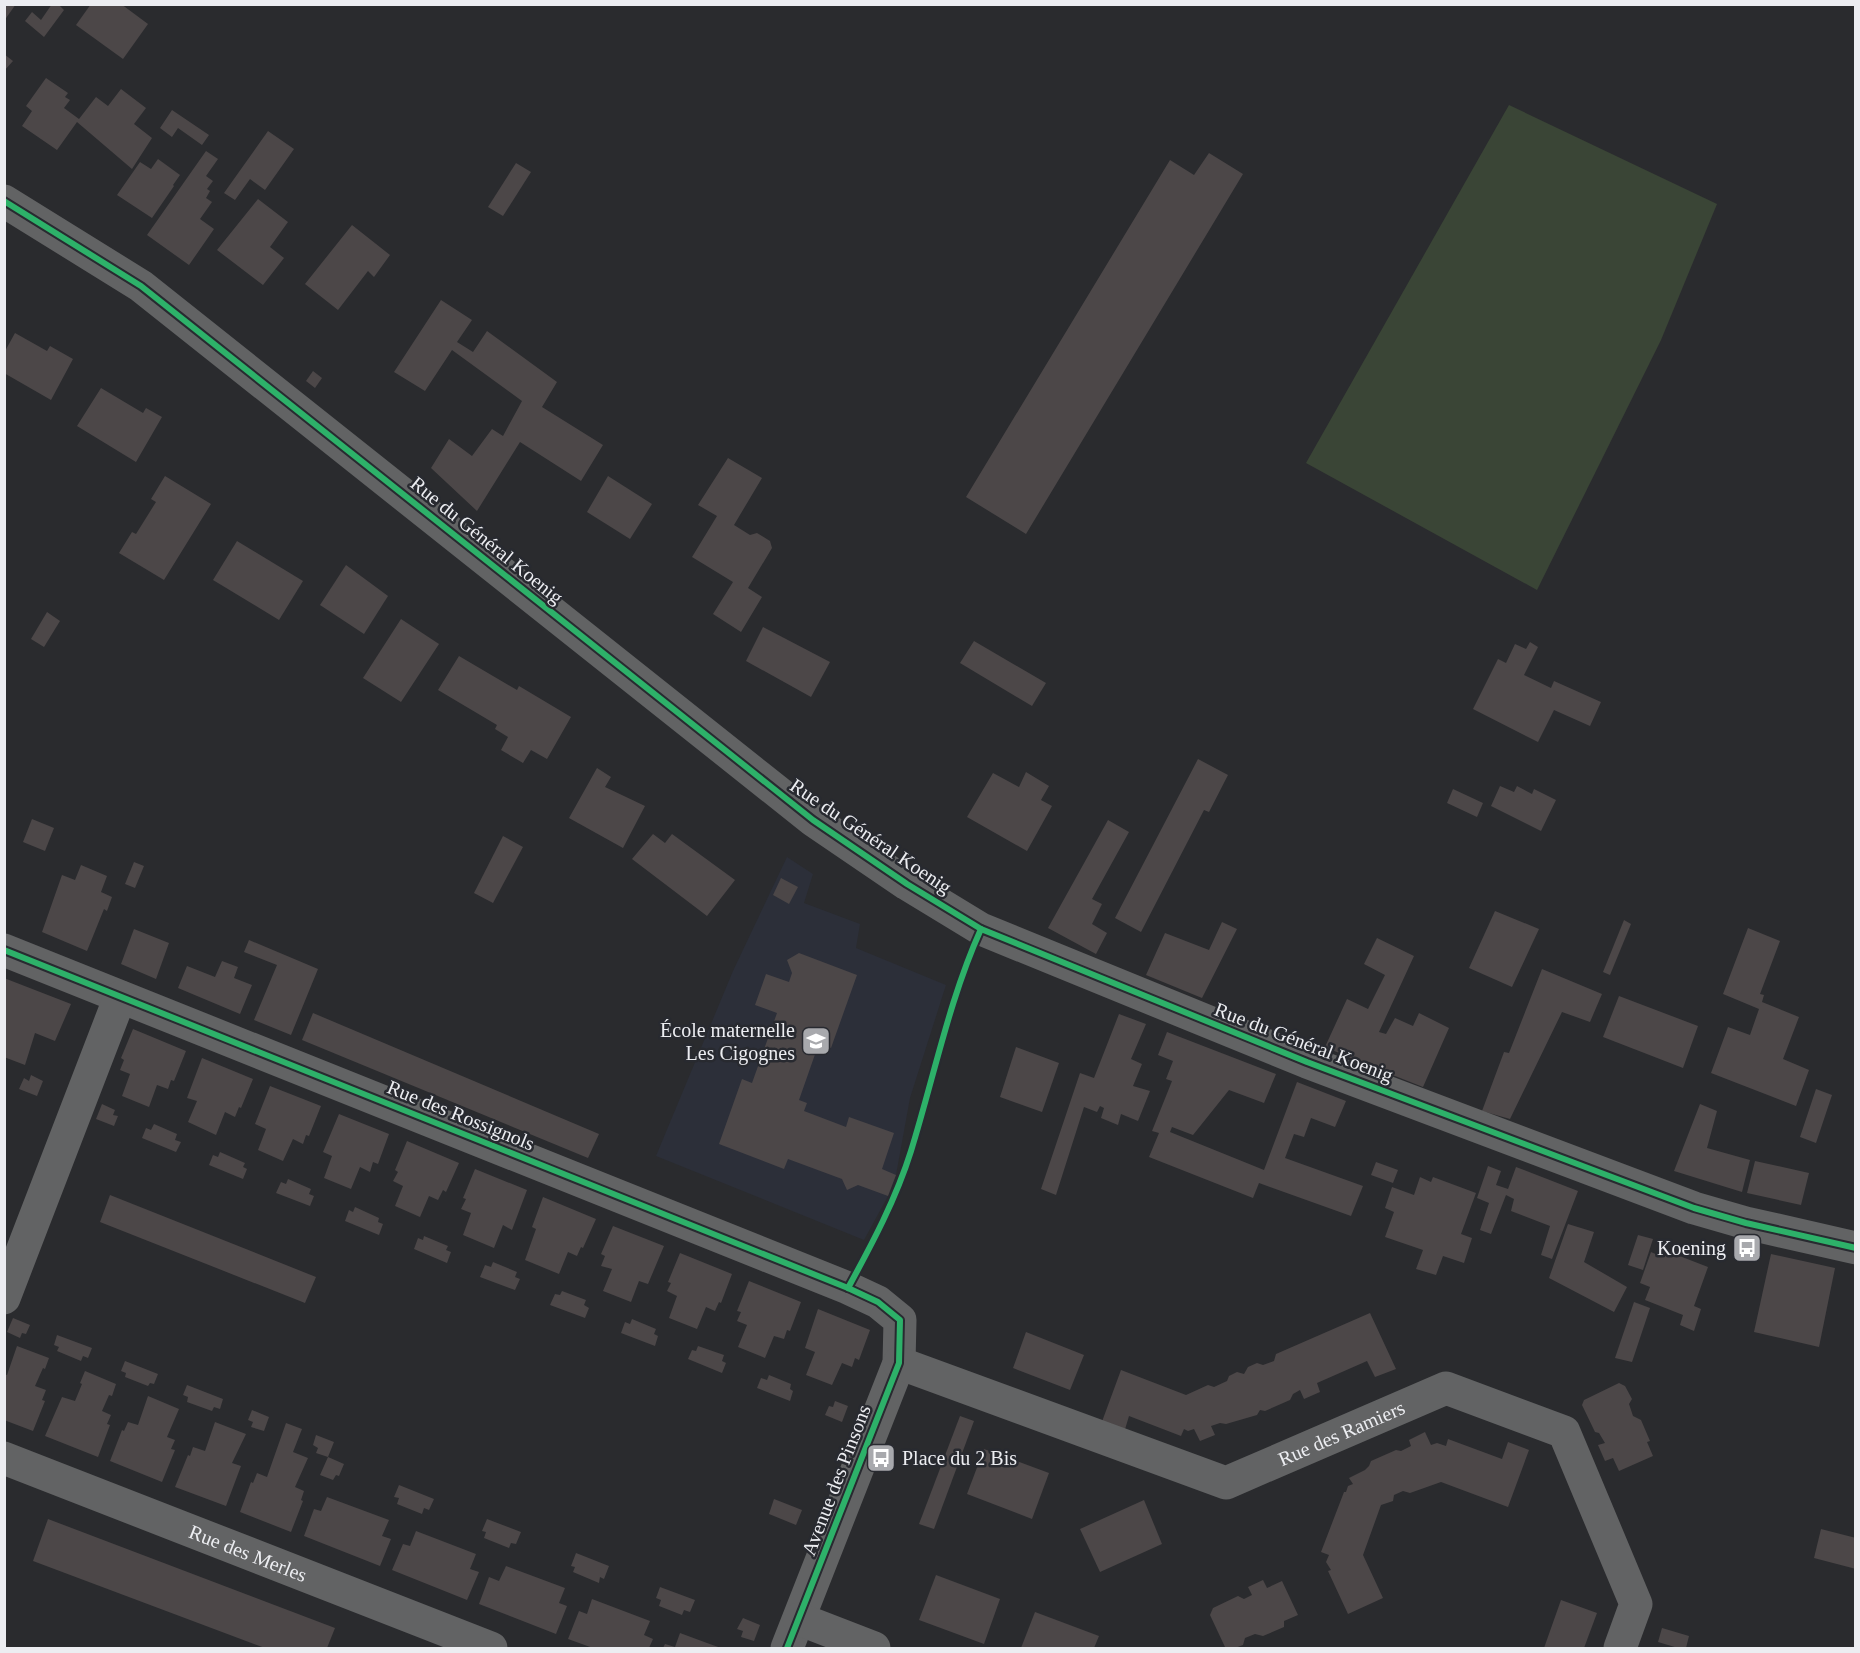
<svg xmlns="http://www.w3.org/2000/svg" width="1860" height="1653" font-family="'Times New Roman',serif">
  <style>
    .built { fill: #2c2f39 }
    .green { fill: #3a4536 }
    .building { fill: #4c4748 }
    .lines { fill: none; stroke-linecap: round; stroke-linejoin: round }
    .minor { stroke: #626364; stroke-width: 33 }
    .cycleway-casing { stroke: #282a30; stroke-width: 10 }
    .cycleway { stroke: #2db169; stroke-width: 6 }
    .labels { text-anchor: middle; stroke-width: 5; stroke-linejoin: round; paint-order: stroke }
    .street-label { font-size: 20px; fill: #ecedf1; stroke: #282a30 }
    .poi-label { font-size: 20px; fill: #ecedf1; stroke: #282a30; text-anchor: end }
  </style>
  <rect width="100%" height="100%" fill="#2a2b2e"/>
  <polygon class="built" points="787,857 813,874 804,903 860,924 856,948 946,985 910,1098 896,1175 888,1196 864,1240 656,1156 733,971"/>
  <polygon class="green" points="1509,105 1717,204 1661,340 1537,590 1306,463"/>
  <g class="building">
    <polygon points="4,4 16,4 4,21"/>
    <polygon points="52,4 58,4 64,10 44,37 25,21 32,12 41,20"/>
    <polygon points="91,4 121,4 148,24 123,59 76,25"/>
    <polygon points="4,54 13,61 4,71"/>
    <polygon points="46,78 68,93 65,97 70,100 64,108 79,119 96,97 108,106 121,89 146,108 134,124 152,138 132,169 77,122 57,150 22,126 32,111 26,106"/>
    <polygon points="172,110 209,135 202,145 178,128 172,137 160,128"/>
    <polygon points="268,131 294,149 265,190 250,179 235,200 224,193"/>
    <polygon points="206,151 218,159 206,176 213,181 207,189 210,191 206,198 212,202 200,219 214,229 189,265 147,235"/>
    <polygon points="1209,153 1243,174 1026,534 966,497 1170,160 1194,175"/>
    <polygon points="158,159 180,175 173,185 174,186 152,218 117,195 140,162 151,169"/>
    <polygon points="516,163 531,172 503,216 488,207"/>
    <polygon points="258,199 288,222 270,247 284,258 263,285 217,250"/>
    <polygon points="352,225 390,255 374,277 368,271 338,310 305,284"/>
    <polygon points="441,300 472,320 457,342 473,352 487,331 557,382 542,407 603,445 581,481 520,442 477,511 431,468 449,439 472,456 492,429 503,436 522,401 452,350 425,391 394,372"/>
    <polygon points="15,333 47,351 50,346 73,359 51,400 4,373 4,353"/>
    <polygon points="313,371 322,378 315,388 306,381"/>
    <polygon points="101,388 143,413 146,408 162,417 136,462 77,426"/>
    <polygon points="728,458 762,478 734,525 750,535 757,533 770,541 772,548 748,588 762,597 741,632 713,614 733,582 692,557 717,516 698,505"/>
    <polygon points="165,476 211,504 164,580 119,553 132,532 136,534 156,502 151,499"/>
    <polygon points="608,476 652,504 630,539 587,512"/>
    <polygon points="237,541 303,581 279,620 213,580"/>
    <polygon points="346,565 388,596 364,634 320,605"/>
    <polygon points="47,612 60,621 44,647 31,639"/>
    <polygon points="401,619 439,644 401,702 363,678"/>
    <polygon points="763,627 830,662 811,697 746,661"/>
    <polygon points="974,641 1046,683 1032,706 960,663"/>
    <polygon points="1530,642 1538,647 1524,675 1551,688 1554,681 1601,702 1590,726 1554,710 1538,742 1473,709 1498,659 1506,663 1515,644 1526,649"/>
    <polygon points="459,656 517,690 519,686 571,717 547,759 531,750 523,763 501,750 508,737 495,729 497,725 438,690"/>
    <polygon points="1198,759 1228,775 1209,812 1204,810 1141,932 1115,918"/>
    <polygon points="597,768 611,777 605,787 645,806 623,848 569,818"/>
    <polygon points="1026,772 1049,786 1041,800 1052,806 1027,851 967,817 993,773 1019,787"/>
    <polygon points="1500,786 1514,792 1517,786 1532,794 1534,789 1556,800 1541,831 1491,806"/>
    <polygon points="1453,789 1483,803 1477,817 1447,803"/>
    <polygon points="32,819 54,828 45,851 23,842"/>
    <polygon points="1108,820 1129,832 1092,899 1102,904 1092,924 1107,933 1096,954 1048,928"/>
    <polygon points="653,834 665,843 672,834 735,880 707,916 632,859"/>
    <polygon points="503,836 523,847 493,903 474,893"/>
    <polygon points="134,862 144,866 135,888 125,884"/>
    <polygon points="81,865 107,876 101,892 112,897 107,911 104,909 87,951 42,932 62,875 75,880"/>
    <polygon points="781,878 798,887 789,904 773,895"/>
    <polygon points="1495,911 1539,929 1512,987 1469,968"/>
    <polygon points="1624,920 1631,924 1610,975 1603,972"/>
    <polygon points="1222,922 1237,929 1202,998 1146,975 1165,933 1209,950"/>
    <polygon points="1748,928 1780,941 1760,994 1764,995 1762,1002 1799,1017 1783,1059 1809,1070 1796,1106 1711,1073 1728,1027 1750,1035 1759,1009 1723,994"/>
    <polygon points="134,929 169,943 156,979 121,964"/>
    <polygon points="1377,938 1414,956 1379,1032 1386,1034 1395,1018 1413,1026 1419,1013 1449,1028 1423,1087 1390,1074 1391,1072 1366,1061 1365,1064 1325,1047 1347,999 1368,1009 1385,975 1364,964"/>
    <polygon points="249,940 318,969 291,1035 254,1020 277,965 244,952"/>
    <polygon points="799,953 857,975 831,1048 819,1043 799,1100 807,1103 804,1111 846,1127 849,1117 894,1133 882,1169 896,1175 888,1196 858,1185 847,1190 842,1179 788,1159 784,1169 719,1144 742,1079 752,1083 777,1013 755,1005 766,974 789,982 792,973 787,960"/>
    <polygon points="222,961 238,967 234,978 252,985 240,1014 178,988 187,966 215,977"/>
    <polygon points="1542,969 1602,994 1590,1022 1562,1012 1510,1119 1482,1111 1504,1052 1509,1053"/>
    <polygon points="4,978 71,1004 55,1041 35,1033 25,1065 4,1057"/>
    <polygon points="1619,996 1698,1026 1683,1068 1603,1037"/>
    <polygon points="313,1013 599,1134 588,1158 302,1040"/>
    <polygon points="1119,1014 1146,1024 1131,1059 1142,1064 1133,1086 1150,1091 1138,1121 1121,1114 1118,1125 1101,1118 1104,1108 1100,1106 1097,1112 1084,1107 1056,1195 1041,1189 1080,1073 1094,1078"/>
    <polygon points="133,1029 186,1051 174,1081 171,1080 168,1089 157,1085 149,1107 122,1096 130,1074 120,1070 124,1060 121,1058"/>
    <polygon points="1167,1032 1276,1074 1264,1103 1229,1090 1193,1135 1172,1127 1170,1132 1264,1170 1297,1082 1346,1101 1335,1127 1311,1118 1304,1137 1294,1134 1285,1158 1363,1186 1351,1216 1259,1183 1253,1198 1149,1157 1159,1133 1152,1131 1172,1081 1166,1079 1173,1061 1158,1055"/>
    <polygon points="1016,1047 1059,1063 1042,1112 1000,1097"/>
    <polygon points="202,1058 253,1079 241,1108 239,1107 235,1117 225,1112 216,1135 188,1122 197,1101 187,1098"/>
    <polygon points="31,1075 43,1081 37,1096 19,1089 24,1078 29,1081"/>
    <polygon points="270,1086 321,1106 309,1136 306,1135 303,1144 293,1139 283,1161 258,1150 266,1129 255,1124"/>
    <polygon points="1816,1089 1832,1095 1816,1143 1800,1137"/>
    <polygon points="102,1104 115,1110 113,1115 118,1116 114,1126 96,1119"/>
    <polygon points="1700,1104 1717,1111 1707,1148 1750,1160 1742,1192 1674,1171"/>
    <polygon points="339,1114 389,1134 378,1164 373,1162 370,1172 360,1167 351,1189 324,1178 332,1156 323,1152"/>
    <polygon points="154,1124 177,1134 175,1140 181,1142 176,1152 142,1138 146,1128 151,1130"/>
    <polygon points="407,1141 459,1163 446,1192 443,1190 438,1200 429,1196 420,1217 395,1206 403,1186 393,1181 398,1172 395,1170"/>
    <polygon points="220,1152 245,1163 243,1167 247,1169 243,1179 209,1165 213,1155 218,1157"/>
    <polygon points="1755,1161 1809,1173 1801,1205 1747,1193"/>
    <polygon points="1376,1162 1398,1170 1393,1183 1371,1175"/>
    <polygon points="1488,1166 1501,1171 1496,1185 1508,1189 1516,1167 1578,1191 1552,1259 1541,1255 1550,1226 1511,1211 1514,1199 1506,1195 1491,1234 1480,1230 1489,1203 1477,1198"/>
    <polygon points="475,1169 527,1190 512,1230 503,1225 494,1248 463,1235 471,1213 461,1209 466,1199 463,1198"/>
    <polygon points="1420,1177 1431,1182 1433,1177 1476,1193 1461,1234 1472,1238 1464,1263 1443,1256 1436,1275 1416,1269 1423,1250 1385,1237 1394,1212 1385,1208 1392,1187 1414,1195"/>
    <polygon points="288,1179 311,1189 309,1194 314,1196 310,1206 276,1193 281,1182 286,1184"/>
    <polygon points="110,1195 316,1277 305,1303 100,1222"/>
    <polygon points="543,1197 596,1219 583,1248 581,1247 577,1256 568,1252 559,1274 525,1260 536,1229 532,1227"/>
    <polygon points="355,1207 379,1218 378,1222 383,1224 379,1235 345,1221 349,1210 353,1212"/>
    <polygon points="1568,1224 1594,1232 1584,1262 1627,1287 1614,1312 1549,1278"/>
    <polygon points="613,1226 664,1246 648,1284 639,1281 631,1302 603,1291 612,1269 601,1266 605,1256 601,1254"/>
    <polygon points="1638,1235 1653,1239 1643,1270 1628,1265"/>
    <polygon points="424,1236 448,1246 446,1250 451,1252 447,1263 414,1249 418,1238 423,1240"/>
    <polygon points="1664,1250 1708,1267 1694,1306 1701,1309 1694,1331 1680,1325 1683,1315 1645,1300 1650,1287 1640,1283 1651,1252 1662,1257"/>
    <polygon points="680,1253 732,1274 721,1303 719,1302 715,1311 706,1307 697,1329 669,1318 677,1296 667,1291 671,1283 668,1282"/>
    <polygon points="1771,1254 1835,1268 1819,1347 1754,1332"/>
    <polygon points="493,1262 517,1272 515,1277 520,1279 515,1290 480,1277 485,1265 491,1267"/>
    <polygon points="749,1281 801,1302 790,1331 787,1330 784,1339 774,1336 765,1358 738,1347 747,1325 737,1321 741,1312 737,1311"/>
    <polygon points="562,1291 586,1300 584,1305 589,1308 585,1318 550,1305 555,1294 560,1295"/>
    <polygon points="1634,1302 1650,1308 1632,1362 1615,1358"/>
    <polygon points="818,1309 870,1330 859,1360 855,1358 852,1367 842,1363 832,1385 806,1375 815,1352 805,1348"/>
    <polygon points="1370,1313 1396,1369 1375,1377 1367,1361 1317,1383 1320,1392 1304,1399 1300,1390 1293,1394 1290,1400 1265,1411 1260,1410 1257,1415 1226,1424 1220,1423 1211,1426 1215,1435 1200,1441 1194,1429 1188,1431 1184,1429 1181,1436 1129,1416 1123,1436 1100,1427 1121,1370 1186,1395 1208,1385 1214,1387 1227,1381 1229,1376 1237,1372 1244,1374 1248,1367 1257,1363 1263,1365 1274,1361 1276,1354"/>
    <polygon points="13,1318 30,1325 26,1334 22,1333 20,1338 7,1332"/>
    <polygon points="632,1319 656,1329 654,1334 658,1336 655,1346 621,1333 625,1322 630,1324"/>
    <polygon points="1026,1332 1084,1355 1070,1390 1013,1368"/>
    <polygon points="57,1335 92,1348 88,1358 83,1356 81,1361 57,1351 59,1347 54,1345"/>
    <polygon points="17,1346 49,1358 45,1369 43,1368 35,1386 46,1390 42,1400 45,1401 33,1431 4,1420 4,1374 7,1375"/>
    <polygon points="698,1346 724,1355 722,1361 726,1363 722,1373 688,1359 692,1350 696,1351"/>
    <polygon points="125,1361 158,1374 154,1384 150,1383 148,1386 125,1377 126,1373 121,1371"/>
    <polygon points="85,1371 116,1384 112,1396 109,1395 102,1411 111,1415 107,1424 110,1425 98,1457 45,1436 62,1397 75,1401 82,1384 80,1383"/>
    <polygon points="769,1375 791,1384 790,1389 793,1391 790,1401 757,1388 761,1378 767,1380"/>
    <polygon points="1619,1383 1625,1386 1632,1399 1629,1404 1633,1416 1641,1420 1650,1441 1647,1442 1653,1456 1619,1471 1613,1458 1605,1461 1598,1445 1605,1443 1599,1433 1595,1432 1582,1405 1584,1400"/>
    <polygon points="187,1385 223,1399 220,1409 214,1407 212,1411 187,1402 188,1397 183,1395"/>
    <polygon points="148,1396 179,1409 167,1437 175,1440 171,1449 175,1450 162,1482 110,1461 122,1430 124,1431 128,1422 138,1425"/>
    <polygon points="835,1401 848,1406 842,1422 825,1415 829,1406 833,1407"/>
    <polygon points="252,1410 269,1417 264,1431 251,1427 253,1422 248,1420"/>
    <polygon points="960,1416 974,1421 934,1529 919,1524"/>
    <polygon points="215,1422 246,1434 232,1463 241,1466 226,1506 175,1487 188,1455 190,1456 193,1447 205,1451"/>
    <polygon points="286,1423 302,1429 293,1452 308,1458 295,1487 304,1491 301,1500 303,1501 291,1532 240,1512 251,1482 253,1483 257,1473 267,1477"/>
    <polygon points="1425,1432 1431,1445 1437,1443 1446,1446 1448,1439 1502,1459 1508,1442 1529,1450 1508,1507 1441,1482 1410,1493 1403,1491 1394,1495 1393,1501 1381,1505 1363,1555 1383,1598 1348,1614 1328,1571 1331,1570 1326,1562 1329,1555 1321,1552 1344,1492 1346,1492 1348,1486 1353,1484 1349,1478 1365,1470 1369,1466 1371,1461 1396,1450 1401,1451 1411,1446 1409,1440"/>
    <polygon points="316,1435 334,1442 328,1457 316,1453 318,1448 313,1445"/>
    <polygon points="984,1449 1049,1473 1032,1519 967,1494"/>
    <polygon points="328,1457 344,1464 339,1476 336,1475 333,1480 320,1475"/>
    <polygon points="399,1485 434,1499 429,1510 424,1508 422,1514 397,1504 399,1498 394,1497"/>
    <polygon points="327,1497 389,1520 382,1536 391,1539 380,1566 304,1536 314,1509 321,1511"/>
    <polygon points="774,1499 802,1510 796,1525 769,1514"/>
    <polygon points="1144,1500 1162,1544 1100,1572 1080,1529"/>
    <polygon points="48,1519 335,1628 327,1648 265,1648 33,1561"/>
    <polygon points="487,1519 521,1532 516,1544 511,1543 509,1548 484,1538 486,1532 482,1531"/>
    <polygon points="1821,1529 1856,1538 1856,1569 1814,1558"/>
    <polygon points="416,1531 476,1554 470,1569 479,1572 467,1600 392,1570 403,1544 410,1546"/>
    <polygon points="576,1553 609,1566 604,1579 600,1577 599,1583 573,1572 575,1567 571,1566"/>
    <polygon points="506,1566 565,1588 559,1603 567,1606 556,1634 479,1604 489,1577 499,1581"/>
    <polygon points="936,1575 1000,1599 984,1644 919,1620"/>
    <polygon points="1263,1580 1267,1588 1282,1581 1298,1615 1284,1621 1284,1627 1263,1636 1255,1634 1245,1638 1243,1645 1235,1648 1225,1647 1210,1615 1213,1608 1238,1596 1244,1599 1252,1595 1248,1587"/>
    <polygon points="660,1587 695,1600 690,1612 684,1610 682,1615 659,1606 661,1600 656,1598"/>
    <polygon points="592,1599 650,1621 644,1635 653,1639 649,1648 593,1648 568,1639 579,1611 587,1614"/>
    <polygon points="1561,1600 1597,1613 1584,1648 1544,1648"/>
    <polygon points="1035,1612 1099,1636 1094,1648 1021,1648"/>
    <polygon points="743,1618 760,1625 754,1641 741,1637 743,1631 737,1629"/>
    <polygon points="1662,1628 1689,1636 1686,1648 1678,1648 1658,1642"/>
    <polygon points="680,1633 707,1643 721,1648 663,1648 665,1644 675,1647"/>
  </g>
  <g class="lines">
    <g class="minor">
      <polyline points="4,201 141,286 813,820 907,884 981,929 1307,1062 1694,1208 1746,1223 1856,1248"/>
      <polyline points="4,950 848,1288 878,1302 900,1320 899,1363 787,1648"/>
      <polyline points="4,1298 120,997"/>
      <path id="s1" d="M899,1363l327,120 220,-95 118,44 72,172 -16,44"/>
      <path id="s2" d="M4,1458l487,190"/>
      <polyline points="799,1619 874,1648"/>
    </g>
    <g class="cycleway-casing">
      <g id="cycleway">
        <polyline points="4,201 141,286 813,820 907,884 981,929 1307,1062 1694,1208 1746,1223 1856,1248"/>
        <polyline points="4,950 848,1288 878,1302 900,1320 899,1363 787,1648"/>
        <path d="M848,1288c24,-44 48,-89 63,-137 23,-74 38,-151 70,-222"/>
      </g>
    </g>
    <use href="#cycleway" class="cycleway"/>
  </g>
  <defs>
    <g id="school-square" transform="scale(1.5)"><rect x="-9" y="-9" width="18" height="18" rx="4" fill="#a8a9ad" stroke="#282a30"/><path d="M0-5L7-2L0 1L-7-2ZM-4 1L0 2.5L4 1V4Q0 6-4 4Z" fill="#fff"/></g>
    <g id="bus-square" transform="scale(1.5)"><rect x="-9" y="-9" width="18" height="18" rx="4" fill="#a8a9ad" stroke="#282a30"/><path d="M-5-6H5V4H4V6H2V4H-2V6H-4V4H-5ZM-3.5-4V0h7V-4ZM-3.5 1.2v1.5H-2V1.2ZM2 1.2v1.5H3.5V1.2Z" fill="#fff"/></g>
  </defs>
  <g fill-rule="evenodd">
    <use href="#school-square" x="816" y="1041"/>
    <use href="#bus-square" x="1747" y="1248"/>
    <use href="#bus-square" x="881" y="1458"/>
  </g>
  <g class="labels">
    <g class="street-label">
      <text transform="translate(487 540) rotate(39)" y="7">Rue du Général Koenig</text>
      <text transform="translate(871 836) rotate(34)" y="7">Rue du Général Koenig</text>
      <text transform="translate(1304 1042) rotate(21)" y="7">Rue du Général Koenig</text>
      <text transform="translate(461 1115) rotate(22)" y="7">Rue des Rossignols</text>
      <text dy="7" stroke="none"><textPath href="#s1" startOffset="474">Rue des Ramiers</textPath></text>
      <text transform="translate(836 1480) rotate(-69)" y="7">Avenue des Pinsons</text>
      <text dy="7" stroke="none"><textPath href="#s2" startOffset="262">Rue des Merles</textPath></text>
    </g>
    <g class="poi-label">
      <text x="795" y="1037">École maternelle<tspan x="795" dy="23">Les Cigognes</tspan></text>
      <text x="1726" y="1255">Koening</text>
      <text x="902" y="1465" text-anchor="start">Place du 2 Bis</text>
    </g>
  </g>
  <rect width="1860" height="1653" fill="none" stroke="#ecedf1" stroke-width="12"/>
</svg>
